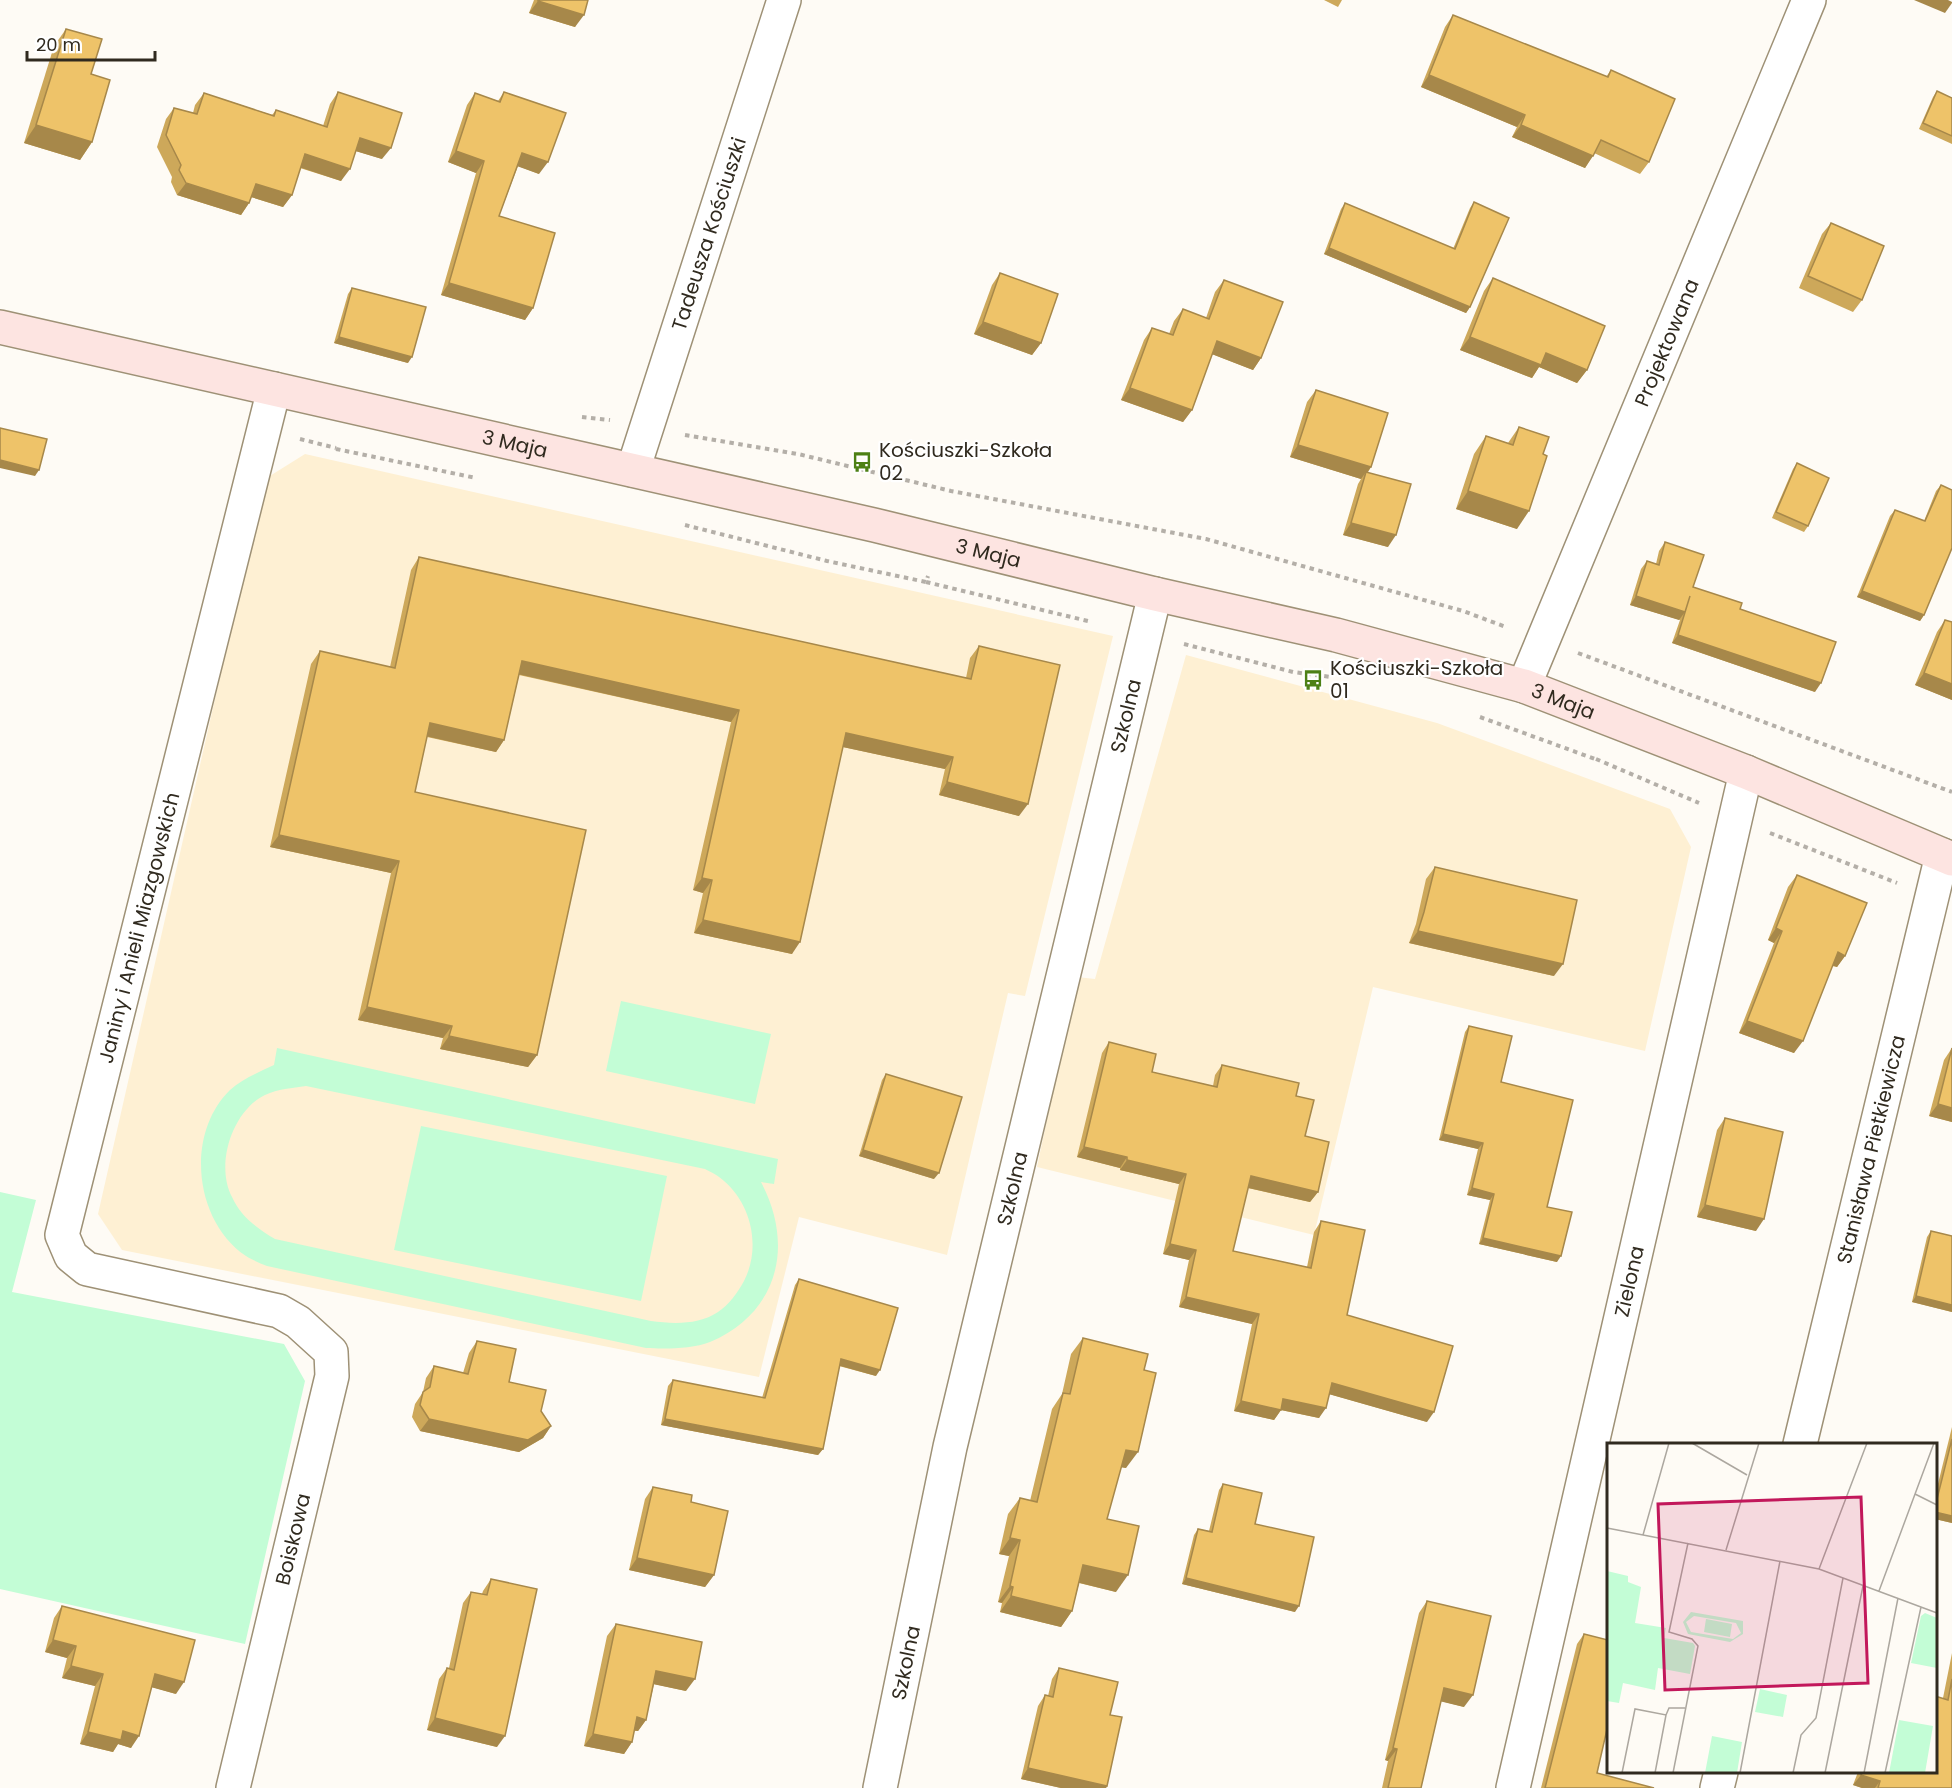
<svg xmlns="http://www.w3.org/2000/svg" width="1952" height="1788" font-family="Poppins,sans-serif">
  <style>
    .built { fill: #fef0d3 }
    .green { fill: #c3fdd6; fill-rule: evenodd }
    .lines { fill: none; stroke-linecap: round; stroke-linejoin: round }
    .street-casing { stroke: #9e9176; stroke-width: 36 }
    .secondary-casing { stroke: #9e9176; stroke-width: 36 }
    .path { stroke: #b4afa8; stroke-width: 4; stroke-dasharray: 4.5 4.5; stroke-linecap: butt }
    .street { stroke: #fff; stroke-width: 33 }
    .secondary { stroke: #fde4e1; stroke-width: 33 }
    .wall { fill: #cda85a }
    .shaded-wall { fill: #a7884a }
    .building { fill: #eec369; stroke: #a7884a; stroke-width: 1.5 }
    .labels { text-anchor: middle; stroke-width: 4.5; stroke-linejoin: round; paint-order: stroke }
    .street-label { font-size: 20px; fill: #302a1f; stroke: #fff }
    .poi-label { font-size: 20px; fill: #302a1f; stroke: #fff; text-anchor: start }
    .inset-road { fill: none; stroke: #aca79f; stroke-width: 1.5 }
    .view { fill: #c2185b; fill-opacity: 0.15; stroke: #c2185b; stroke-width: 3 }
    .inset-edge { fill: none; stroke: #302a1f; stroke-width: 3 }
  </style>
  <rect width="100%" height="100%" fill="#fefbf5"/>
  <g class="built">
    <polygon points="305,454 1113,636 1025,996 1008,993 947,1255 799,1217 759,1377 122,1250 98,1214 265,479"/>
    <polygon points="1186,655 1437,723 1670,809 1691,847 1645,1051 1373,987 1314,1235 1037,1167 1077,977 1095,979"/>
  </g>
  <g class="green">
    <polygon points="621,1001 771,1034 755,1104 606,1071"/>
    <path d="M277,1048l501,111 -4,25 -13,-2c34,64 17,131 -51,160 -18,7 -45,7 -64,6l-379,-82c-7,-3 -15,-6 -21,-10 -52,-35 -61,-122 -16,-166 12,-11 29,-18 44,-25zM306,1086l399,83c6,3 14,7 19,12 28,24 37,67 20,100 -6,11 -15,24 -26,31 -19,13 -45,12 -67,9l-376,-82c-18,-11 -34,-22 -43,-42 -17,-32 0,-86 33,-102 13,-6 27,-7 41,-9z"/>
    <polygon points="421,1126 667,1176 641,1301 394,1250"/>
    <polygon points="0,1192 36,1200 12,1292 284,1344 305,1381 245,1644 0,1589"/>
  </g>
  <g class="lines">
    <g class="street-casing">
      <g id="street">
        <path id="s1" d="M633,470l151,-470"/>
        <path id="s2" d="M1524,686l285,-686"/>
        <path id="s3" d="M1800,1444l142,-589"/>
        <path id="s4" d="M233,1788l99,-412 -1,-24 -33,-30 -19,-11 -192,-42 -16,-13 -9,-21 212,-846"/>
        <path id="s5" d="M880,1788l70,-341 205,-853"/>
        <path id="s6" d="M1513,1788l233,-1016"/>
        <polyline points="1717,1788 1721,1772"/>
      </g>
    </g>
    <g class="secondary-casing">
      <g id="secondary">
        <path id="s7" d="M0,327l874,198 281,69 181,41 188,51 222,86 206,87"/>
      </g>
    </g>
    <g class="path">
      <polyline points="582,417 610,420"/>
      <polyline points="685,435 798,454 951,491 1206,539 1463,611 1506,627"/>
      <polyline points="300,439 336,448"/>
      <polyline points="336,449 476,478"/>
      <polyline points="685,525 827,561 926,582 928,576"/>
      <polyline points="926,582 1092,622"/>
      <polyline points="1184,644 1293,672 1331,677"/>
      <polyline points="1578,653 1952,792"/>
      <polyline points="1480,717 1595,759"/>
      <polyline points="1596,759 1699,803"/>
      <polyline points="1770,833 1897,883"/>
    </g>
    <use href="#street" class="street"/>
    <use href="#secondary" class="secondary"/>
  </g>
  <g class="wall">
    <polygon points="534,0 588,0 575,27 529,13"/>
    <polygon points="1324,0 1342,0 1338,7"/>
    <polygon points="1453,15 1606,77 1611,70 1649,162 1640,174 1594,153 1585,168 1512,137 1517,127 1421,87 1445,27"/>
    <polygon points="66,29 91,74 92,142 80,160 24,143 54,46"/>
    <polygon points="1937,91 1952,98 1952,144 1919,129 1933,97"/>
    <polygon points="338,92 382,159 356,151 341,181 300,168 292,195 283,207 251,197 249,203 241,215 177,195 171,182 172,177 157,147 166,119 174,108 193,113 195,105 204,93 272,115 276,110 323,126 330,104"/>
    <polygon points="504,92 539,174 518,166 499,216 533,308 525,320 441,295 476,173 448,162 467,105 475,93 498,101"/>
    <polygon points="1474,202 1470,307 1466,313 1324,254 1341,209 1345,203 1453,249 1470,208"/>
    <polygon points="1831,223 1862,300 1853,312 1799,288 1822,234"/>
    <polygon points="1000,273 1041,343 1032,355 974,334 992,285"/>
    <polygon points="1493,278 1587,370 1577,383 1539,367 1532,378 1460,350 1484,291"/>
    <polygon points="1224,280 1261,358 1253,370 1212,354 1192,410 1183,422 1121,400 1144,340 1152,328 1169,334 1174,321 1183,309 1206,318 1215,292"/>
    <polygon points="352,288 408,363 334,343 348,294"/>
    <polygon points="1316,390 1371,467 1368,472 1388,547 1343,535 1358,484 1361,479 1290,457 1307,402"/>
    <polygon points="1519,427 1517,529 1456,509 1474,454 1486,436 1508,443"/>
    <polygon points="1797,463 1808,526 1804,532 1772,518 1793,469"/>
    <polygon points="1941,485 1924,615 1920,621 1857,597 1890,516 1895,510 1924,521 1936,491"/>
    <polygon points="1665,542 1693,587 1740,609 1815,692 1672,643 1680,620 1630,605 1641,569 1647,561 1656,564 1659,551"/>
    <polygon points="419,557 966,678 970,658 979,646 1019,816 939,795 945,769 843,747 792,954 694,933 703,893 693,890 731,722 519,675 504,740 496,752 427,737 415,792 537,1055 528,1067 440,1049 443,1038 358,1020 391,873 270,847 311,664 320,651 390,667 411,570"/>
    <polygon points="1945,620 1952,622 1952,700 1915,685 1937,632"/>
    <polygon points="1435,867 1554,976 1409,943 1416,924 1426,879"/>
    <polygon points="1797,875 1845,956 1837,967 1832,966 1794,1053 1739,1033 1774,943 1768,940 1788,887"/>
    <polygon points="1469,1026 1501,1082 1547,1207 1557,1262 1479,1244 1490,1200 1467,1195 1478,1149 1439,1140 1465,1032"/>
    <polygon points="1109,1042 1152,1072 1213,1086 1215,1075 1222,1065 1296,1096 1318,1192 1310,1202 1248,1188 1233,1251 1307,1267 1314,1232 1321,1221 1347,1315 1427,1422 1329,1394 1319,1418 1281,1410 1274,1420 1234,1411 1252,1324 1179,1307 1189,1260 1163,1254 1179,1184 1120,1170 1120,1168 1077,1157 1102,1053"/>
    <polygon points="1952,1048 1952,1122 1929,1116 1944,1060"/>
    <polygon points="886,1074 934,1179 859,1156 882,1080"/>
    <polygon points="1725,1118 1756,1231 1697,1217 1717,1130"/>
    <polygon points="1931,1231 1952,1312 1912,1302 1927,1237"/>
    <polygon points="799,1279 876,1376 839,1366 823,1449 818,1455 661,1425 668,1386 673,1380 762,1398 795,1285"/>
    <polygon points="1083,1338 1144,1370 1126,1468 1121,1467 1107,1519 1116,1592 1079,1583 1072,1611 1061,1627 1000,1612 1002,1603 998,1602 1009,1556 999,1554 1008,1514 1020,1498 1030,1501 1052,1409 1062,1394 1071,1354"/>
    <polygon points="477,1341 509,1382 541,1411 551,1426 543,1438 519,1452 420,1431 412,1417 415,1404 423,1392 426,1378 434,1366 463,1373 469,1353"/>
    <polygon points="1952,1427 1952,1523 1935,1519 1935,1496"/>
    <polygon points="1223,1484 1255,1524 1295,1612 1182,1584 1194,1535 1198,1529 1209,1531 1219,1490"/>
    <polygon points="653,1487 691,1502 714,1575 705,1587 629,1570 645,1499"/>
    <polygon points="491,1579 497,1747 427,1730 439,1679 447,1668 449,1668 463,1603 471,1592 482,1594 483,1591"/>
    <polygon points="1427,1601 1464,1707 1441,1701 1421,1788 1382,1788 1388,1761 1385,1760 1419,1613"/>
    <polygon points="62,1606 176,1694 152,1687 131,1748 118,1744 113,1752 80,1744 95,1686 62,1678 67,1658 45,1652 54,1618"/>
    <polygon points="616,1624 686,1691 654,1684 646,1720 638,1731 634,1731 632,1742 624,1754 584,1746 607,1636"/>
    <polygon points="1584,1634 1597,1773 1654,1788 1541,1788 1577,1644"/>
    <polygon points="1952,1653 1952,1788 1862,1788 1853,1785 1858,1772 1935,1772 1943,1698"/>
    <polygon points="1059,1668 1110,1715 1107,1786 1106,1788 1061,1788 1021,1779 1038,1706 1045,1695 1048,1696 1052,1679"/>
  </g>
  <g class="shaded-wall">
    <polygon points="1914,0 1948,0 1952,2 1952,3 1945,13"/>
    <polygon points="538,1 584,15 575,27 529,13"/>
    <polygon points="1429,75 1525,115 1517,127 1421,87"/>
    <polygon points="36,125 92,142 80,160 24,143"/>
    <polygon points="1521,125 1593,156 1585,168 1512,137"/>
    <polygon points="360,138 391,148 382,159 352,150"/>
    <polygon points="456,151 484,161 476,173 448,162"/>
    <polygon points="522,153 548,162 539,174 514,165"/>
    <polygon points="305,154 350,169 341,181 296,166"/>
    <polygon points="186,183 249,203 241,215 177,195"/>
    <polygon points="256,184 292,195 283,207 248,196"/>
    <polygon points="1329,248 1470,307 1466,313 1324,254"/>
    <polygon points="449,283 533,308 525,320 441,295"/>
    <polygon points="983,322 1041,343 1032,355 974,334"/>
    <polygon points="339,337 412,357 408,363 334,343"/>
    <polygon points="1470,337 1546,353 1587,370 1577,383 1539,367 1532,378 1460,350"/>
    <polygon points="1217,341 1261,358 1253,370 1209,353"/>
    <polygon points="1130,388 1192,410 1183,422 1121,400"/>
    <polygon points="1298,445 1371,467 1364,477 1366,472 1361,479 1290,457"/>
    <polygon points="0,460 39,470 35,476 0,468"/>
    <polygon points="1468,491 1529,511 1517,529 1456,509"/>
    <polygon points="1351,523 1396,535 1388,547 1343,535"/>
    <polygon points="1862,591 1924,615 1920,621 1857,597"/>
    <polygon points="1636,596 1685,612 1679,620 1630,605"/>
    <polygon points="1678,635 1821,683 1815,692 1672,643"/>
    <polygon points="522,661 739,710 731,722 513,673"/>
    <polygon points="1924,673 1952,684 1952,700 1915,685"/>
    <polygon points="430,723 504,740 496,752 421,735"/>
    <polygon points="846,733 953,757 945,769 838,746"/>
    <polygon points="947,782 1028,804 1019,816 939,795"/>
    <polygon points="279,835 399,861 391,873 270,847"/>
    <polygon points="702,878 712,880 703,893 693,890"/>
    <polygon points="703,920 800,942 792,954 694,933"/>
    <polygon points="1776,928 1782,931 1774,943 1768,940"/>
    <polygon points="1418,931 1563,964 1554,976 1409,943"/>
    <polygon points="1838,952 1845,956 1837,967 1829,964"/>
    <polygon points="367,1007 452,1026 443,1038 358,1020"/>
    <polygon points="1747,1021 1803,1041 1794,1053 1739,1033"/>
    <polygon points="449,1036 537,1055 528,1067 440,1049"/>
    <polygon points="1938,1104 1952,1108 1952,1122 1929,1116"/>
    <polygon points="1443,1134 1483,1143 1478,1149 1439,1140"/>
    <polygon points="1084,1147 1127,1157 1120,1168 1077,1157"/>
    <polygon points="863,1150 939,1173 934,1179 859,1156"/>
    <polygon points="1127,1160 1186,1174 1179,1184 1120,1170"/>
    <polygon points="1251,1176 1318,1192 1310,1202 1244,1187"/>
    <polygon points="1472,1188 1494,1194 1490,1200 1467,1195"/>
    <polygon points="1705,1205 1764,1219 1756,1231 1697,1217"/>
    <polygon points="1483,1238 1561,1256 1557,1262 1479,1244"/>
    <polygon points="1170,1244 1196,1250 1189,1260 1163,1254"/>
    <polygon points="1916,1296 1952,1305 1952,1312 1912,1302"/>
    <polygon points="1186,1297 1259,1314 1252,1324 1179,1307"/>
    <polygon points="841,1359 880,1370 876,1376 837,1365"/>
    <polygon points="1332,1383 1434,1412 1427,1422 1325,1393"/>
    <polygon points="1283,1399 1326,1408 1319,1418 1281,1410 1274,1420 1234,1411 1241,1401"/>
    <polygon points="429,1419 551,1426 543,1438 519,1452 420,1431"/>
    <polygon points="665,1419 823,1449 818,1455 661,1425"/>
    <polygon points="1126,1450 1138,1452 1126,1468 1114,1466"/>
    <polygon points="1935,1512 1952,1516 1952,1523 1935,1519"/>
    <polygon points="1010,1538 1020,1540 1009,1556 999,1554"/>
    <polygon points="637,1558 714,1575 705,1587 629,1570"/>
    <polygon points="1083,1565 1128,1575 1116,1592 1072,1581"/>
    <polygon points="1186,1578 1299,1606 1295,1612 1182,1584"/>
    <polygon points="1010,1586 1013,1587 1002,1603 998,1602"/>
    <polygon points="1011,1596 1072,1611 1061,1627 1000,1612"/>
    <polygon points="53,1640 76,1646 67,1658 45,1652"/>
    <polygon points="71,1666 103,1674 95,1686 62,1678"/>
    <polygon points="656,1671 695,1679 686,1691 648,1683"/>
    <polygon points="155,1674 184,1682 176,1694 147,1686"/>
    <polygon points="1444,1688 1473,1695 1464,1707 1435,1700"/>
    <polygon points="637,1717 646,1720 638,1731 628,1729"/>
    <polygon points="435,1718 505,1736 497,1747 427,1730"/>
    <polygon points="123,1731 139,1736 131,1748 118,1744 113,1752 80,1744 88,1732"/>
    <polygon points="593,1734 632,1742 624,1754 584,1746"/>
    <polygon points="1393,1748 1397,1749 1388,1761 1385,1760"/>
    <polygon points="1028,1768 1107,1786 1106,1788 1061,1788 1021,1779"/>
    <polygon points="1861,1775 1880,1781 1875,1788 1862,1788 1853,1785"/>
  </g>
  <g class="building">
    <polygon points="538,0 588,0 584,15 538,1"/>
    <polygon points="1453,15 1608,77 1611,70 1675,99 1649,162 1601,140 1593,156 1521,125 1525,115 1429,75"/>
    <polygon points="66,29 102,39 91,74 110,80 92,142 36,125"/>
    <polygon points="1937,91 1952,98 1952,136 1923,123"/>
    <polygon points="338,92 402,113 391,148 360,138 350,169 305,154 292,195 256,184 249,203 186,183 179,170 181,165 166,135 174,108 197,114 204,93 274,116 276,110 327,127"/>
    <polygon points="504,92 566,113 548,162 522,153 499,216 555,233 533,308 449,283 484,161 456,151 475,93 500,102"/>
    <polygon points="1474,202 1509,218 1470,307 1329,248 1345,203 1455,249"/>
    <polygon points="1831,223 1884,246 1862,300 1808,276"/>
    <polygon points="1000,273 1058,294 1041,343 983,322"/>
    <polygon points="1493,278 1605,326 1587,370 1546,353 1541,365 1470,337"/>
    <polygon points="1224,280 1283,302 1261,358 1217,341 1192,410 1130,388 1152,328 1173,335 1183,309 1209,319"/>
    <polygon points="352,288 426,307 412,357 339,337"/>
    <polygon points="1316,390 1388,413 1371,467 1298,445"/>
    <polygon points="1519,427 1549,437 1543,454 1547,456 1529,511 1468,491 1486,436 1513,445"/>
    <polygon points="0,428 47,439 39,470 0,460"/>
    <polygon points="1797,463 1829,478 1808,526 1776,512"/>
    <polygon points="1366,472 1411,484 1396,535 1351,523"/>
    <polygon points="1941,485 1952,490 1952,548 1924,615 1862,591 1895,510 1925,521"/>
    <polygon points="1665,542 1704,555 1693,587 1742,603 1740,609 1836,642 1821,683 1678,635 1690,596 1685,612 1636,596 1647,561 1659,565"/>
    <polygon points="419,557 971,679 979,646 1060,665 1028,804 947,782 953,757 846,733 800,942 703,920 712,880 702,878 739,710 522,661 504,740 430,723 415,792 586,830 537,1055 449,1036 452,1026 367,1007 399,861 279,835 320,651 395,668"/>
    <polygon points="1945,620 1952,622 1952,684 1924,673"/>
    <polygon points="1435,867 1577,900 1563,964 1418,931 1424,912"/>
    <polygon points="1797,875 1867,903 1845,956 1838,952 1803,1041 1747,1021 1782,931 1776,928"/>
    <polygon points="1469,1026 1512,1036 1501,1082 1573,1100 1547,1207 1572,1212 1561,1256 1483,1238 1494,1194 1472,1188 1483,1143 1443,1134"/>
    <polygon points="1109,1042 1156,1054 1152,1072 1217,1087 1222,1065 1299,1083 1296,1096 1314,1100 1305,1136 1329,1142 1318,1192 1251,1176 1233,1251 1311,1268 1321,1221 1365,1230 1347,1315 1453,1346 1434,1412 1332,1383 1326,1408 1283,1399 1281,1410 1241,1401 1259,1314 1186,1297 1196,1250 1170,1244 1186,1174 1127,1160 1127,1157 1084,1147"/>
    <polygon points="1952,1048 1952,1108 1938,1104"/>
    <polygon points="886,1074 962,1097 939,1173 863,1150"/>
    <polygon points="1725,1118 1783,1132 1764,1219 1705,1205"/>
    <polygon points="1931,1231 1952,1236 1952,1305 1916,1296"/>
    <polygon points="799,1279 898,1308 880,1370 841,1359 823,1449 665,1419 673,1380 765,1398"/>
    <polygon points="1083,1338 1148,1354 1144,1370 1156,1373 1138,1452 1126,1450 1107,1519 1139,1526 1128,1575 1083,1565 1072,1611 1011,1596 1013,1587 1010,1586 1020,1540 1010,1538 1020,1498 1037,1502 1063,1393 1070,1394"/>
    <polygon points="477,1341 516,1349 509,1382 546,1390 541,1411 551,1426 528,1440 429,1419 420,1405 423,1392 430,1387 434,1366 468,1374"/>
    <polygon points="1952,1439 1952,1516 1935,1512 1935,1507"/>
    <polygon points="1223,1484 1262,1493 1255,1524 1314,1537 1299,1606 1186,1578 1198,1529 1212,1532"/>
    <polygon points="653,1487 692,1495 691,1502 728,1511 714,1575 637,1558"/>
    <polygon points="491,1579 537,1589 505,1736 435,1718 447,1668 454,1670 471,1592 487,1595"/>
    <polygon points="1427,1601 1491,1616 1473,1695 1444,1688 1421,1788 1388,1788 1397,1749 1393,1748"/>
    <polygon points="62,1606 195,1640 184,1682 155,1674 139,1736 123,1731 121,1740 88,1732 103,1674 71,1666 76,1646 53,1640"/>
    <polygon points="616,1624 702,1642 695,1679 656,1671 646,1720 637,1717 632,1742 593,1734"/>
    <polygon points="1584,1634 1608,1640 1608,1725 1597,1773 1654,1788 1545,1788"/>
    <polygon points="1059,1668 1118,1682 1110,1715 1122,1717 1107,1786 1028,1768 1045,1695 1053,1697"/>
    <polygon points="1952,1679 1952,1788 1878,1788 1880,1781 1861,1775 1862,1772 1935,1772 1935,1696 1948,1700"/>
  </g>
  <defs>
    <g id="bus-bare" transform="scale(1.62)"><path d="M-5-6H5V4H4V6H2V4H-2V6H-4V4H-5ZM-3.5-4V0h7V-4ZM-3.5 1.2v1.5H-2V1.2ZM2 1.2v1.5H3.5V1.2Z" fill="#4d8015" stroke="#fff" stroke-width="2.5" paint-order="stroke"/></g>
  </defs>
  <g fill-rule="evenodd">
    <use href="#bus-bare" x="862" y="462"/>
    <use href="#bus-bare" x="1313" y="680"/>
  </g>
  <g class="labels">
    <g class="street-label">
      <text dy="7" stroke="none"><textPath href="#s1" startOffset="248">Tadeusza Kościuszki</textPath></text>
      <text dy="7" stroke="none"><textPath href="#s2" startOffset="372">Projektowana</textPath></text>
      <text dy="7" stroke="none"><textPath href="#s7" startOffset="528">3 Maja</textPath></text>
      <text dy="7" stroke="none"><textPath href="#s7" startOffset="1014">3 Maja</textPath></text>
      <text dy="7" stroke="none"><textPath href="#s7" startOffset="1608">3 Maja</textPath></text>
      <text dy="7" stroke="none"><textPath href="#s5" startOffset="1100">Szkolna</textPath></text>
      <text dy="7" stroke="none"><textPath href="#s4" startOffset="1071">Janiny i Anieli Miazgowskich</textPath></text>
      <text dy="7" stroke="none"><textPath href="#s3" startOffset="303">Stanisława Pietkiewicza</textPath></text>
      <text dy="7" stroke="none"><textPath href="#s5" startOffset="614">Szkolna</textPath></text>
      <text dy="7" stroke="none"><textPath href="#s6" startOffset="520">Zielona</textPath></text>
      <text dy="7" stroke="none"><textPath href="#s4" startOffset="256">Boiskowa</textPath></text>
      <text dy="7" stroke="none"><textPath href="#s5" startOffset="128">Szkolna</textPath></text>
    </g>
    <g class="poi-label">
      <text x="879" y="457">Kościuszki-Szkoła<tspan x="879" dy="23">02</tspan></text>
      <text x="1330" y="675">Kościuszki-Szkoła<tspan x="1330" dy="23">01</tspan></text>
    </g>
  </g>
  <g transform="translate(1607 1443)">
    <rect width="330" height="330" fill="#fefbf5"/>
    <path d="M0,128l21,5v6l13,5 -6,36 31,5 -2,10 29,5 2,3 -5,28 -32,-6 -3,22 -32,-7 -4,20 -12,-2zM84,169l52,9v13l-13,8 -42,-8 -5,-12zM87,173l42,7 5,10 -8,6 -42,-7 -5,-10zM318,170l12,5v50l-26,-5 10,-47zM99,176l26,5 -2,13 -26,-5zM153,246l27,6 -4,22 -28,-5zM292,277l34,6 -8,47h-36zM105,293l30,6 -5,31h-32z" fill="#c3fdd6" fill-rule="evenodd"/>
    <path class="inset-road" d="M85,0l55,32M308,51l22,11M0,85l212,41 118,44M36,92l26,-92M119,107l33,-107M212,126l48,-126M272,148l55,-148M15,330l13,-64 31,6 3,-7h16M48,330l11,-58M66,330l25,-127 -6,-7 -23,-7 19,-89M133,330l40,-212M186,330l8,-38 15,-17 27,-140M218,330l38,-187M257,330l34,-175M278,330l36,-166"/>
    <path class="view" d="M254,54l7,186 -203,7 -7,-186z"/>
    <rect width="330" height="330" class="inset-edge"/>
  </g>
  <path d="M27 51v9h128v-9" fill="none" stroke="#302a1f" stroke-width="3"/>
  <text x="36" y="51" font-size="18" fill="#302a1f" stroke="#ffffff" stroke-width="4.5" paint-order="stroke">20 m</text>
</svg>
